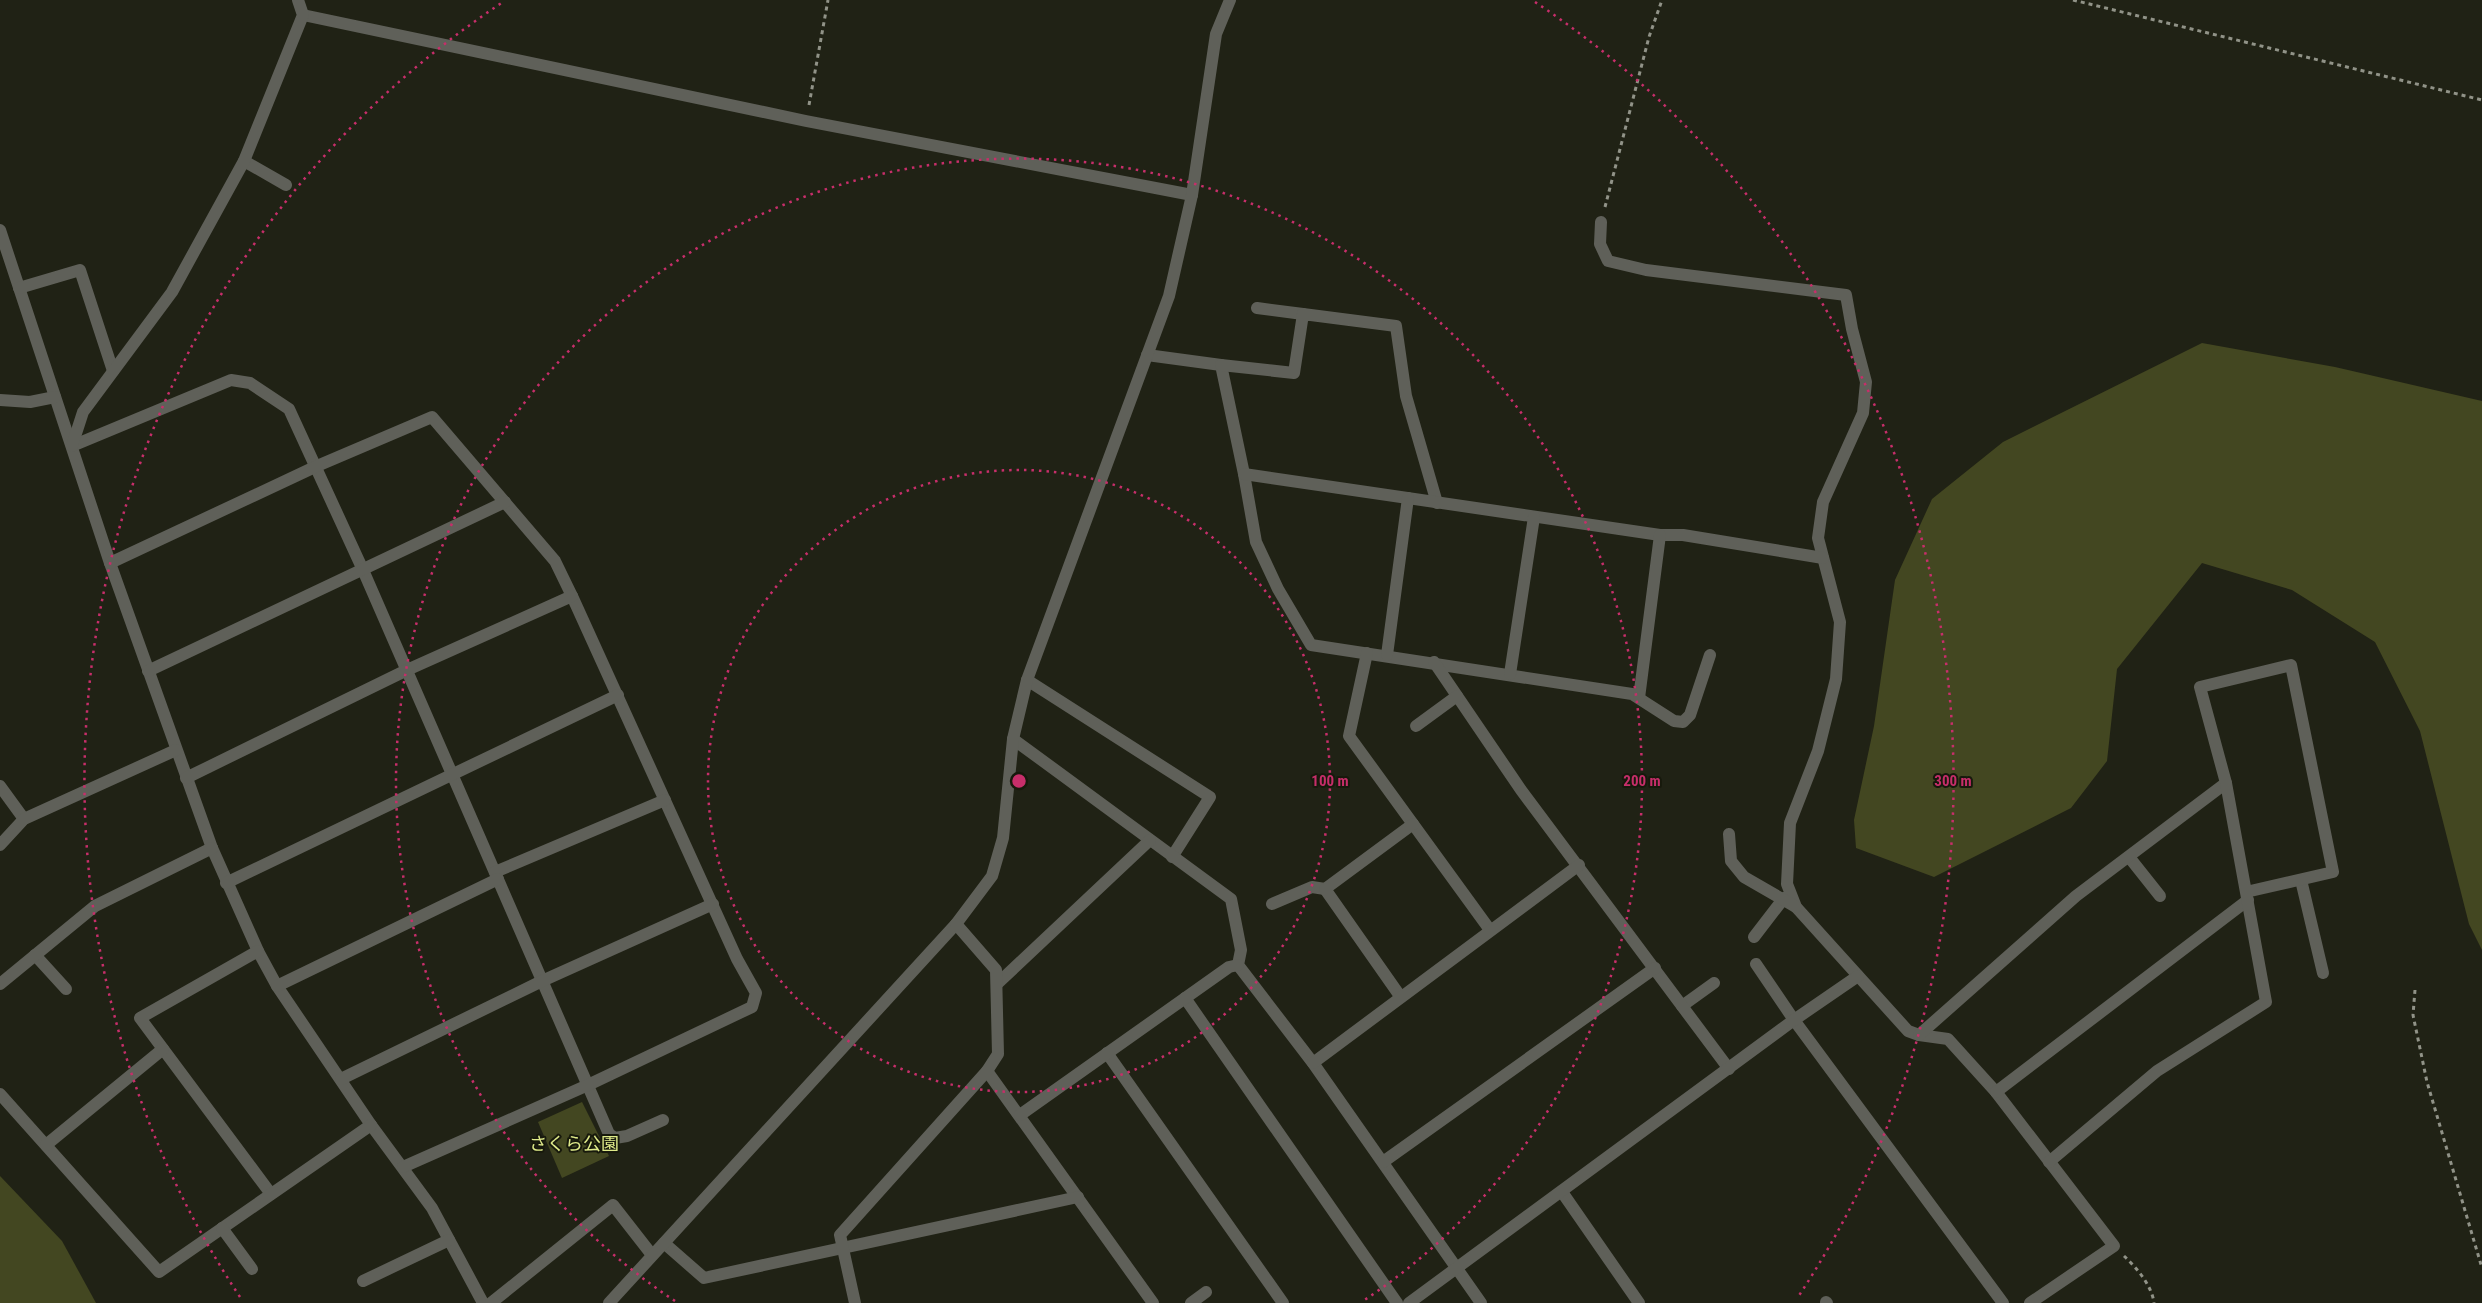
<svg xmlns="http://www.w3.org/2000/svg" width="2482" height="1303" font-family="'Roboto Condensed','Noto Sans JP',sans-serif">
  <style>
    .green { fill: #434721 }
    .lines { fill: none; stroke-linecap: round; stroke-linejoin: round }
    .path { stroke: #919388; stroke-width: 3; stroke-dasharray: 4 4; stroke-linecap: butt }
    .lane { stroke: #5f6059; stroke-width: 12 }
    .street { stroke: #5f6059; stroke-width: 12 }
    .ring { fill: none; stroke: #c72e6a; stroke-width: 2.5; stroke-dasharray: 2.5 5 }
    .labels { text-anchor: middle; stroke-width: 4; stroke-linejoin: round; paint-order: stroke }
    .park-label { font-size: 18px; fill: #dfea8a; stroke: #17190c }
    .centre { fill: #c72e6a; stroke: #17190c; stroke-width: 2.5 }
    .ring-label { font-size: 15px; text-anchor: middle; font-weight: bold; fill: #c72e6a; stroke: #17190c; stroke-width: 4; stroke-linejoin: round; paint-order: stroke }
  </style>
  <rect width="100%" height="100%" fill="#202215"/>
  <g class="green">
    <polygon points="2202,343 2335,367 2482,401 2482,950 2469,924 2420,731 2375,642 2292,590 2202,563 2117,669 2107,761 2071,808 1934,877 1856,848 1854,820 1874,726 1895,580 1932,499 2003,442"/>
    <polygon points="582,1102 609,1156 562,1178 538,1122"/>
    <polygon points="0,1176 62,1241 96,1303 0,1303"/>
  </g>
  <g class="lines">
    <g class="path">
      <polyline points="2073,0 2482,100"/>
      <polyline points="809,105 828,0"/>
      <polyline points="1605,207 1649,37 1662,0"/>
      <polyline points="2415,990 2413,1015 2427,1082 2482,1268"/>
      <path d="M2124,1256c13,12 28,30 30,47"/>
    </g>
    <g class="lane">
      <polyline points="1754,937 1784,898"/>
      <polyline points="1756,964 1794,1020"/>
      <polyline points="1682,1006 1714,983"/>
    </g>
    <g class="street">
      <polyline points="303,15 806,121 1192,195"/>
      <polyline points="244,161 286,185"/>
      <polyline points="1601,222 1600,244 1608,261 1646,270 1846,295 1852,329 1866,382 1863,413 1823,502 1818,538 1840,622 1836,679 1818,751 1790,823 1787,884 1796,907 1908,1031 1919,1035 1948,1039 1996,1092 2114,1246 2030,1303"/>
      <polyline points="0,230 110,563 212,848 258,951 277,986 371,1125 432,1208 483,1303"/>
      <polyline points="19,288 80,270 113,371"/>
      <polyline points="1257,308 1303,314"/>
      <polyline points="1147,355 1221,365 1244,474 1256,542 1278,589 1311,645 1632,694 1674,721 1683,722 1690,715 1710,655"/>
      <polyline points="1221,365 1294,373 1303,314 1396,326 1406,396 1437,503"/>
      <polyline points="0,400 30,402 55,397"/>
      <polyline points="72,446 231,380 250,383 289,409 363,570 609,1134 615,1138 627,1136 663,1120"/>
      <polyline points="72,446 83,412 172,292 244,161 303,15 298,0"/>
      <polyline points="1244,474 1660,535 1683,535 1823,558"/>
      <polyline points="110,563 317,466 432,417 555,561 572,596 737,959 756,993 752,1007 588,1085 403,1167"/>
      <polyline points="1367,653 1349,736 1490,930"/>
      <polyline points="1387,655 1408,498"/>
      <polyline points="1434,662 1521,790 1729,1069"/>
      <polyline points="148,671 505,502"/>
      <polyline points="1510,674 1534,517"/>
      <polyline points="1027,680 1210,797 1172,857"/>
      <polyline points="1639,698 1660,535"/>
      <polyline points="1416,726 1457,696"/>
      <polyline points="1013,739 1231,899 1241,950 1238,965 1313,1063 1481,1303"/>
      <polyline points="186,778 407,670 572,596"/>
      <polyline points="0,786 24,819"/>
      <polyline points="1729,834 1731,861 1744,877 1796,907"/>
      <polyline points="0,845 24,819 176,750"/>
      <polyline points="2129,857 2160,896"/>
      <polyline points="495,872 665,800"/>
      <polyline points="2301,880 2323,973"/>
      <polyline points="226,883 618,695"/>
      <polyline points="1272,904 1312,887 1325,889"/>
      <polyline points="258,951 140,1018 271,1194"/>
      <polyline points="35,955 66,989"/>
      <polyline points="0,984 95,906 212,848"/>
      <polyline points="997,984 1150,840"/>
      <polyline points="277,986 498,879"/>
      <polyline points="1400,996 1325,889 1413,824"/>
      <polyline points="1185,998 1397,1303"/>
      <polyline points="1794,1020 2003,1303"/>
      <polyline points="1919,1035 2076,896 2226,783"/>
      <polyline points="1107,1053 1283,1303"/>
      <polyline points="1313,1063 1579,865"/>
      <polyline points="987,1071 1153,1303"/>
      <polyline points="341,1079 542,981 713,904"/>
      <polyline points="1996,1092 2248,900"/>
      <polyline points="0,1094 159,1272 371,1125"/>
      <polyline points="1020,1115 1229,967 1238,965"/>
      <polyline points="46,1145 163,1049"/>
      <polyline points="1383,1162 1655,968"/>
      <polyline points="2049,1162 2157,1071 2266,1002 2226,783 2200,687 2291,665 2333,872 2246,892"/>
      <polyline points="1562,1192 1639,1303"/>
      <polyline points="222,1228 252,1269"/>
      <polyline points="664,1243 704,1278 1078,1197"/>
      <polyline points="363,1281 449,1240"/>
      <polyline points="1826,1302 1827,1303"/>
      <polyline points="491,1303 613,1205 652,1255"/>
      <polyline points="609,1303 956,924 992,876 1003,838 1013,739 1027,680 1169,296 1192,195 1216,34 1230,0"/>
      <polyline points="855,1303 840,1235 987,1071 998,1054 996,970 956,924"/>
      <polyline points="1191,1303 1206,1292"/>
      <polyline points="1409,1303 1794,1020 1858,976"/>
    </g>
  </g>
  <g class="ring">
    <circle cx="1019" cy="781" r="311"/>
    <path d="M675 1301A623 623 0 1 1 1363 1301"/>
    <path d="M240 1297A934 934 0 0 1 503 2M1535 2A934 934 0 0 1 1798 1297"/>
  </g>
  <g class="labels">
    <g class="park-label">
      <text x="574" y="1150">さくら公園</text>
    </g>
  </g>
  <circle cx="1019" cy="781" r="8" class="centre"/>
  <g class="ring-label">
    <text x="1330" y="786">100 m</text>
    <text x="1642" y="786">200 m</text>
    <text x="1953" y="786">300 m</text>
  </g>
</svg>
